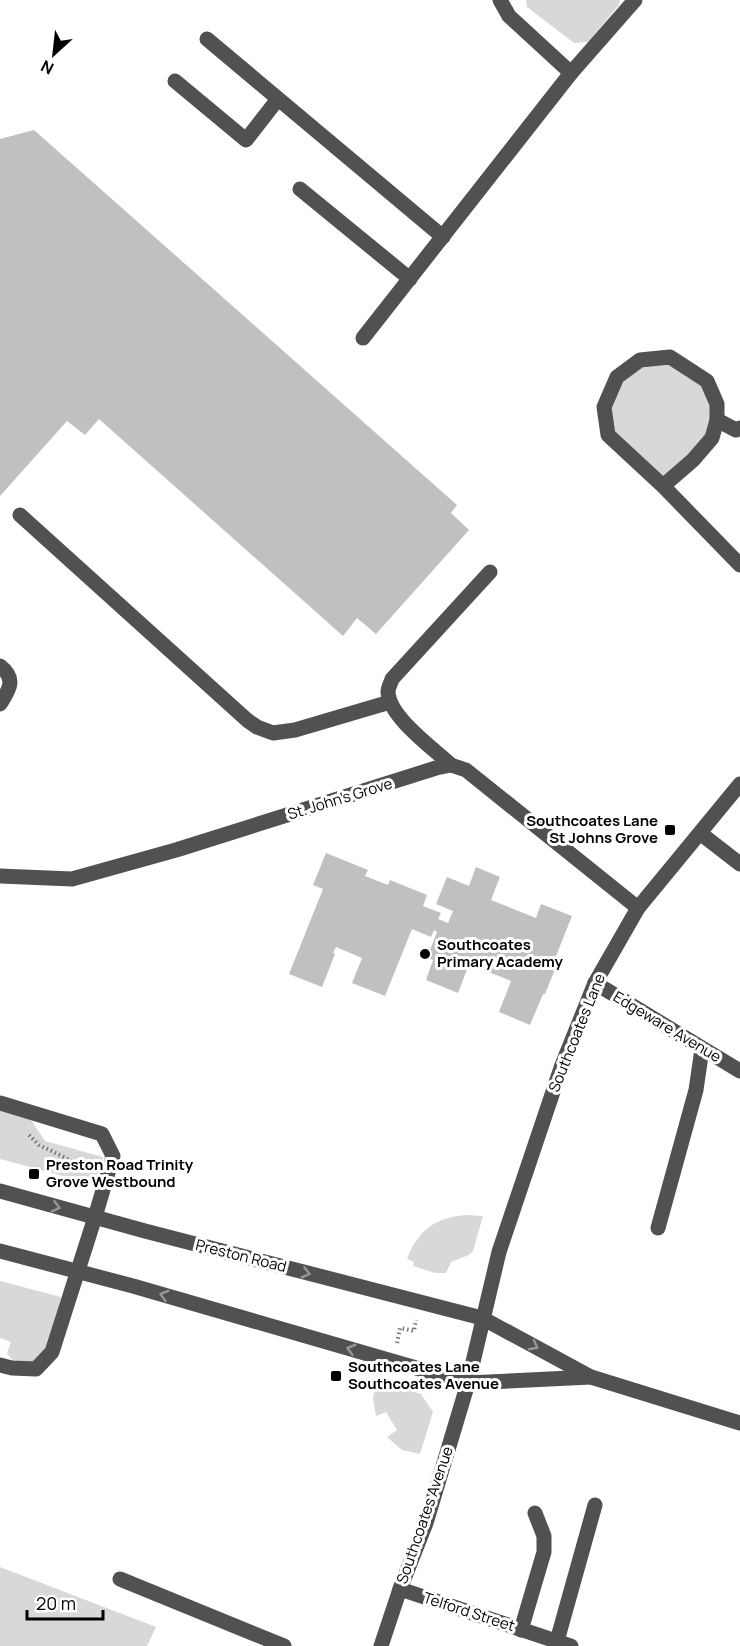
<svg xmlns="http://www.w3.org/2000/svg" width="740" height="1646" font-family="Manrope,sans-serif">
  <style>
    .green { fill: #d8d8d8 }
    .building { fill: #c0c0c0 }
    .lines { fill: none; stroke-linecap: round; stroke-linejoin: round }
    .path { stroke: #737373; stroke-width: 4; stroke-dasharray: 1.5 3; stroke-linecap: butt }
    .minor { stroke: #515151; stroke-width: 15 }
    .oneway { stroke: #979797 }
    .poi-dot { fill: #000; stroke: #fff; stroke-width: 2 }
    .labels { text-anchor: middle; stroke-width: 6; stroke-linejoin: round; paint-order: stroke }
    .street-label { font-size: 15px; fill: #000; stroke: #fff }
    .poi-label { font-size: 15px; font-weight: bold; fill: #000; stroke: #fff; text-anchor: start }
  </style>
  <rect width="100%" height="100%" fill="#fff"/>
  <g class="green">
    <polygon points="526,0 620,0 619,5 588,42 574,43 527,7"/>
    <polygon points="670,357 707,381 717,420 663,486 608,435 604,407 640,360"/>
    <polygon points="0,1109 29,1117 45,1141 103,1157 96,1185 0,1159"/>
    <path d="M467,1215l16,1 -10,35 -4,4 -18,7 -5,11h-11l-22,-7 1,-4 -7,-3c11,-29 29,-42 60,-44z"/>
    <polygon points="0,1281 61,1297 48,1347 34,1363 13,1361 7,1353 11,1342 0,1338"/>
    <polygon points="376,1381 421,1394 433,1412 420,1454 402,1450 387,1437 397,1430 386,1412 376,1416 373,1399"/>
    <polygon points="0,1567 156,1627 147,1646 0,1646"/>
  </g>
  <g class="building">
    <polygon points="34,130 457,505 451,513 469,530 376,634 357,618 343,636 99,419 85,435 67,421 0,496 0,139"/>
    <polygon points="326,853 368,870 365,876 388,885 390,880 427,895 423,906 441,913 438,919 448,923 453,911 436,904 447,877 469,886 476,867 500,877 491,900 536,918 541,904 572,916 556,956 560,957 545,994 543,994 530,1025 499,1012 511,981 469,964 458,993 426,980 433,960 427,958 437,932 434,930 431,937 412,929 385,996 352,983 362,958 336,947 333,953 335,954 322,987 289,974 323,889 313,885"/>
  </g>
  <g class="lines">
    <g class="path">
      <polyline points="29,1135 39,1145 76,1163 89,1171"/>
      <polyline points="397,1343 400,1328 414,1331 416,1320"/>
    </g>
    <g class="minor">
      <polyline points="500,0 509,16 571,73"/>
      <polyline points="207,39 443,237"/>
      <polyline points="175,81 246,140 278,99"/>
      <polyline points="300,189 410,279"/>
      <polyline points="363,338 571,73 635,0"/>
      <polyline points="717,420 736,430 740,428"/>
      <polyline points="663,486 693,460 712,438 717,420 717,404 707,381 670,357 640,360 617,377 604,407 608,435 663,486 740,565"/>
      <polyline points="20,515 247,720 257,727 273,733 295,730 390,702"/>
      <path d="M0,666c17,13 9,24 0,38"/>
      <path d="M451,765c-18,-17 -62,-48 -63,-73 0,-5 3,-9 4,-13l98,-107"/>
      <polyline points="700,833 740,864"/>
      <polyline points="0,876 72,879 176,850 436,768 451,765 466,770 638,908"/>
      <polyline points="595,983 740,1071"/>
      <polyline points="0,1103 102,1134 113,1156 95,1217 52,1352 36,1369 12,1368 0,1365"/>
      <polyline points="0,1191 145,1231 482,1318 591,1377 740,1423"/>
      <polyline points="658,1228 696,1090 702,1049"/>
      <polyline points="0,1251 133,1286 468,1383 591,1377"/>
      <polyline points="120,1579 284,1646"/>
      <polyline points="400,1589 571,1646"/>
      <polyline points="521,1630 544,1552 544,1536 535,1513"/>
      <polyline points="557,1641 595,1505"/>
      <polyline points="381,1646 400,1589 426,1523 468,1383 499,1252 562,1065 595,983 638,908 740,784"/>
    </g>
  </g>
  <defs><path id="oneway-chevron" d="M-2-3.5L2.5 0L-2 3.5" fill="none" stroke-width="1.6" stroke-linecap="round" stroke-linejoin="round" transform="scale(1.5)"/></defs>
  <g class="oneway">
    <use href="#oneway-chevron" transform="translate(56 1207) rotate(15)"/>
    <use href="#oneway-chevron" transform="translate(306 1273) rotate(14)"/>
    <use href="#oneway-chevron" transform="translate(164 1295) rotate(-164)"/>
    <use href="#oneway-chevron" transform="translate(534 1346) rotate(28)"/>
    <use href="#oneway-chevron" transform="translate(351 1349) rotate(-164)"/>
  </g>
  <g class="poi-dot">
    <rect x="664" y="824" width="12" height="12" rx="3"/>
    <circle cx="425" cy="954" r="6"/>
    <rect x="28" y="1168" width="12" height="12" rx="3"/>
    <rect x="330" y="1370" width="12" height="12" rx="3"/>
  </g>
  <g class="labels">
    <g class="street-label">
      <text transform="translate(340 799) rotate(-17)" y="5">St. John's Grove</text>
      <text transform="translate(667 1027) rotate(31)" y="5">Edgeware Avenue</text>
      <text transform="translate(577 1033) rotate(-68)" y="5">Southcoates Lane</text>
      <text transform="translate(241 1256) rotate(14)" y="5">Preston Road</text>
      <text transform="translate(425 1515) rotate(-71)" y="5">Southcoates Avenue</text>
      <text transform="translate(469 1612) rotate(18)" y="5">Telford Street</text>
    </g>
    <g class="poi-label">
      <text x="658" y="826" text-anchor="end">Southcoates Lane<tspan x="658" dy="17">St Johns Grove</tspan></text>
      <text x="437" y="950">Southcoates<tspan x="437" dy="17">Primary Academy</tspan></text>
      <text x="46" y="1170">Preston Road Trinity<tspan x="46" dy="17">Grove Westbound</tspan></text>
      <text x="348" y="1372">Southcoates Lane<tspan x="348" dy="17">Southcoates Avenue</tspan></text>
    </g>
  </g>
  <g transform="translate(54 54) rotate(207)" stroke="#ffffff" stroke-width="4.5" paint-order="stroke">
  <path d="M0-4.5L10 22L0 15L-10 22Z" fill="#000000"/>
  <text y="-9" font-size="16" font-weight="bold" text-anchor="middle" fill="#000000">N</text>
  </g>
  <path d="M27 1610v9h76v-9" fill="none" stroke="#000000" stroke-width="3"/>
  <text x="36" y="1610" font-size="18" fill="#000000" stroke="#ffffff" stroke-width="4.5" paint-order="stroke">20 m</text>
</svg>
